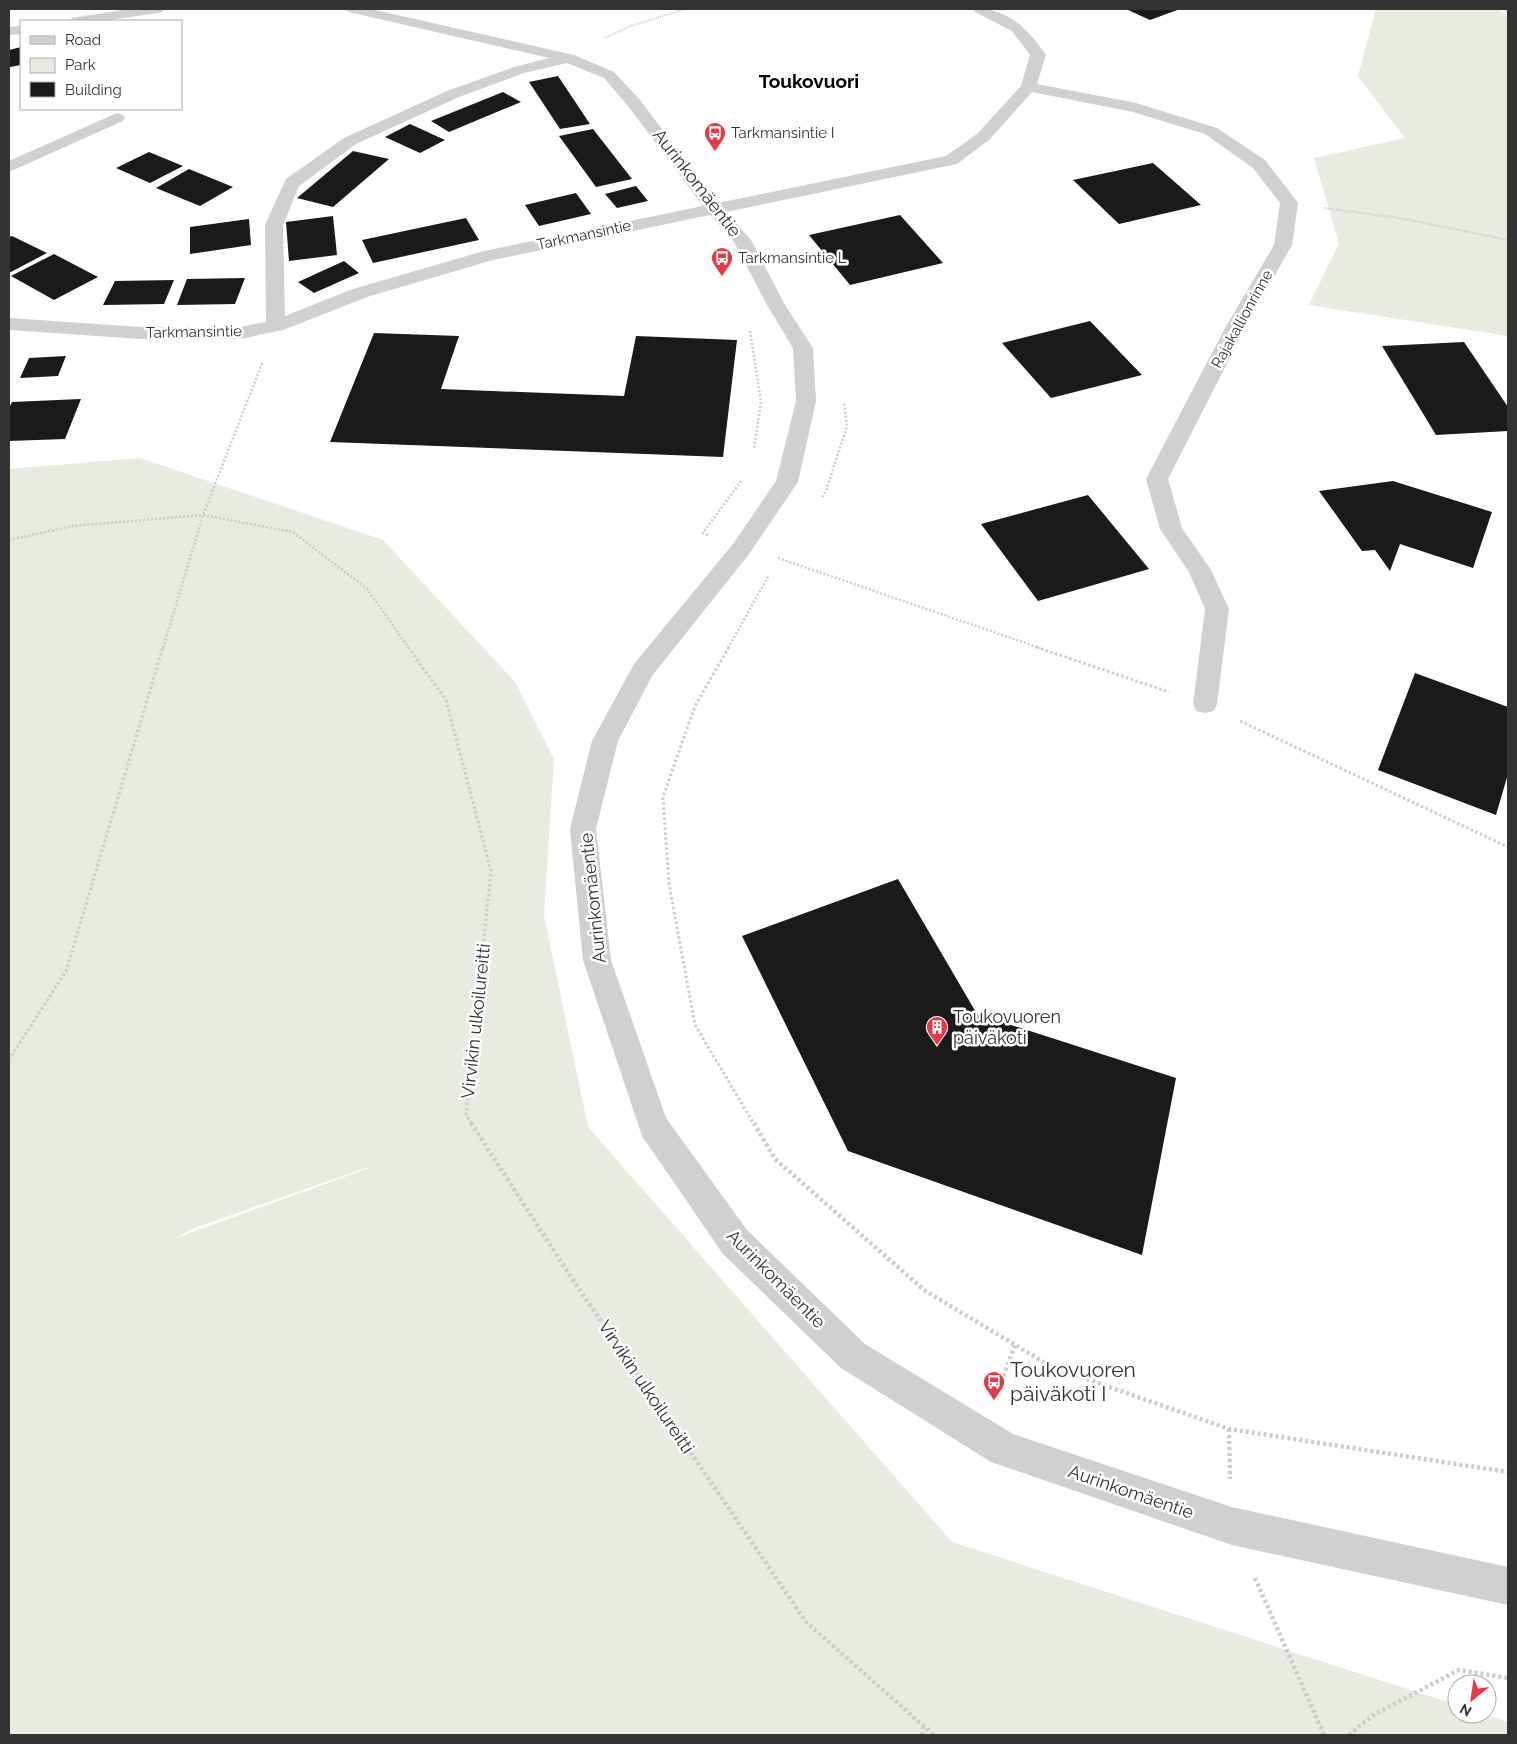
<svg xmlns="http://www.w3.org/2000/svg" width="1517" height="1744" font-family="Raleway,sans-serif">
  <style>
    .green { fill: #e6ecdf; fill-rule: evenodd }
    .building { fill: #1a1a1a }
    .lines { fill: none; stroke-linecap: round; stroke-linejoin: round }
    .path-far3 { stroke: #cdcdcd; stroke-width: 2; stroke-dasharray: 1 1; stroke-linecap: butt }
    .path-far2 { stroke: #cdcdcd; stroke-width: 2.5; stroke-dasharray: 2 2; stroke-linecap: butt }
    .path-far1 { stroke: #cdcdcd; stroke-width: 3; stroke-dasharray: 2.5 2.5; stroke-linecap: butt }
    .path { stroke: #cdcdcd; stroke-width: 4.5; stroke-dasharray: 3 3; stroke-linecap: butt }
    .minor { fill: #d0d0d0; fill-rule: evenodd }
    .labels { text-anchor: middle; stroke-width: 5; stroke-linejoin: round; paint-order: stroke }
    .far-poi-label { font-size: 15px; fill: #333; stroke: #fff; text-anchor: start }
    .far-street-label { font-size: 15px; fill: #333; stroke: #fff }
    .street-label { font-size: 18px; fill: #333; stroke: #fff }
    .poi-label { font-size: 18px; fill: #333; stroke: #fff; text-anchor: start }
    .far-district-label { font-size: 19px; font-weight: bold; fill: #000; stroke: #fff }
    .near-poi-label { font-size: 21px; fill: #333; stroke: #fff; text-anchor: start }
  </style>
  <rect width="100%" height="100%" fill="#fff"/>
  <g class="green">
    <polygon points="1376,9 1497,9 1508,17 1508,336 1309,305 1339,244 1314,158 1405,138 1358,76"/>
    <path d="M140,458l243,82 132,142 39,77 -10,157 44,211 364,415 505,163v9h28l23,8v13h-1499v-1266zM369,1167v1l-193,70 18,-10z"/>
  </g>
  <g class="building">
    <polygon points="1126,9 1180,9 1150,20"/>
    <polygon points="21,47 21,65 10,67 9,50"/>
    <polygon points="558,76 590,124 560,129 529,82"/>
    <polygon points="503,92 521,102 449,132 431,121"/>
    <polygon points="410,124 445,140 420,153 385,137"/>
    <polygon points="593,129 632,179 596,187 559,136"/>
    <polygon points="353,151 389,159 333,207 297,198"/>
    <polygon points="149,152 183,166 150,183 116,168"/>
    <polygon points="1153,163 1201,205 1119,224 1073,180"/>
    <polygon points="189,169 233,187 200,206 156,188"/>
    <polygon points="636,186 648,201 617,208 605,194"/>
    <polygon points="576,193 591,214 539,226 525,205"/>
    <polygon points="900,215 943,263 850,285 809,235"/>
    <polygon points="333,216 337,255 289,261 286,222"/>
    <polygon points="466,218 479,240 373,263 362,240"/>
    <polygon points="249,219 251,245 190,254 190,227"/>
    <polygon points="12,236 47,253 9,273 9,237"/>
    <polygon points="54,254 98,277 54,300 11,276"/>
    <polygon points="344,261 359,273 314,293 298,282"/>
    <polygon points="245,278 235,304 177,305 187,279"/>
    <polygon points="174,280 164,304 103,305 115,281"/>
    <polygon points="1090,321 1142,375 1051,398 1002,343"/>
    <polygon points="374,333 459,336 441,389 624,396 636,336 737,340 723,457 330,442"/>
    <polygon points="1464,342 1508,407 1508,431 1436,435 1382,346"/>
    <polygon points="66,356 58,376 20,378 29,358"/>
    <polygon points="81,399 65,439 9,441 9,408 12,402"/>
    <polygon points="1393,481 1492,512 1473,568 1400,544 1390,571 1375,550 1362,551 1319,491"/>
    <polygon points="1088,495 1149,569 1038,601 981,524"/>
    <polygon points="1415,673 1508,707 1508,774 1496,815 1378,770"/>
    <polygon points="898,879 977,1014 1176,1078 1142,1255 848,1151 742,936"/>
  </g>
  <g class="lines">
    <g class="path-far3">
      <polyline points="604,38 631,26 685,9"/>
      <polyline points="1324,208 1399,218 1508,240"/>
    </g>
    <g class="path-far2">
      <polyline points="750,331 761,402 754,449"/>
      <polyline points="822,497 826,491 847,426 844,403"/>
      <polyline points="708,535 703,533 741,481"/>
      <polyline points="9,540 73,526 203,515 293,532 367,589 409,648"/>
      <polyline points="778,558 1040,648"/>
      <polyline points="163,648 203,515 263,361"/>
      <polyline points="728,648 769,575"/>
    </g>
    <g class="path-far1">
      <polyline points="408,647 446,700 491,871 466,1115 472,1124"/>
      <polyline points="729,647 695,706 663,797 669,884 695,1025 754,1124"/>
      <polyline points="1036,647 1169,692"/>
      <polyline points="1240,721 1508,847"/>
      <polyline points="9,1060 66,971 163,647"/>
    </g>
    <g class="path">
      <polyline points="471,1123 569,1274 806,1622 934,1735"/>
      <polyline points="754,1123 775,1159 924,1290 1050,1366 1229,1429 1508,1472"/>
      <polyline points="997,1393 1015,1345"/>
      <polyline points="1229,1429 1230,1479"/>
      <polyline points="1255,1578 1324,1735"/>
      <polyline points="922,1735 923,1727"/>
      <polyline points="1349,1735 1375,1714 1459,1670 1508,1678"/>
    </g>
    <g class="minor">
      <polygon points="130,9 164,9 162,12 157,13 104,21 70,21 72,18 77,17"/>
      <path d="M346,9h25l203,46 40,17 26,28 78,103 228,-47 31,-22 44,-48 9,-31 -18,-24 -37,-19 -2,-3c34,-2 55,20 73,46l-9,29 99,19 81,25 48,32 30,39 3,4 -6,42 -47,83 -77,151 14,49 29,42 18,39 -12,95 -3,7 -9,2 -9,-2 -3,-7 12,-95 -16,-37 -29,-43 -14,-50 79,-151 49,-83 6,-42 -27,-35 -48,-34 -72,-22 -101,-20 -43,48 -32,24 -231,48 25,28 34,65 28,43 3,53 -18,81 -49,72 -97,122 -34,65 -22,88 15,131 55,158 81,112 118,114 148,90 219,73 276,60v38l-276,-60 -241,-83 -150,-94 -118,-114 -81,-118 -59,-176 -13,-131 22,-88 42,-77 99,-120 43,-63 20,-80 -3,-53 -26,-43 -33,-63 -24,-27 -217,45 -126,37 -84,33 -43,9h-99l-132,-9v-12l132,9h99l26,-5 -1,-97 21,-46 58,-41 103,-47 67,-24 35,-9 -196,-45 -5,-1zM567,63l37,15 24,28 75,100 -219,45 -131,38 -68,27 -2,-91 16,-39 57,-42 103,-47 65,-24z"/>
      <polygon points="21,26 21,34 9,35 9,27"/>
      <polygon points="117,113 123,115 125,118 123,121 9,172 9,161"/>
    </g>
  </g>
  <defs>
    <g id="bus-pin" transform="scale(1.125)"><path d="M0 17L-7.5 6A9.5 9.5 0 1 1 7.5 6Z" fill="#e63946" stroke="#fff"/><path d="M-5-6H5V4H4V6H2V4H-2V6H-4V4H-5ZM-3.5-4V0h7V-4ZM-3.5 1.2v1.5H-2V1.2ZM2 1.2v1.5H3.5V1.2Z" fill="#fff"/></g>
    <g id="building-pin" transform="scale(1.125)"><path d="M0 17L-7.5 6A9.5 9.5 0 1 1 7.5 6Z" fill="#e63946" stroke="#fff"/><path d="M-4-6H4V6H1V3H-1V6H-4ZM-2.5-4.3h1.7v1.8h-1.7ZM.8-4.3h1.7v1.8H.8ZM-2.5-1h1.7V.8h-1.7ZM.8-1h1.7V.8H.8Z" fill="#fff"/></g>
  </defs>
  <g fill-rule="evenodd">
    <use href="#bus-pin" x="715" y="133"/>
    <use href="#bus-pin" x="722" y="258"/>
    <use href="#building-pin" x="937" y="1027"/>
    <use href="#bus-pin" x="994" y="1382"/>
  </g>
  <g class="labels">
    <g class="far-poi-label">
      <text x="731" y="138">Tarkmansintie I</text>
      <text x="738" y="263">Tarkmansintie L</text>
    </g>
    <g class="far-street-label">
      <text transform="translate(584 235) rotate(-12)" y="5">Tarkmansintie</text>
      <text transform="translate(1242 319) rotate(-61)" y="5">Rajakallionrinne</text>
      <text transform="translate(194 332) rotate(-1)" y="5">Tarkmansintie</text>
    </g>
    <g class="street-label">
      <text transform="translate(697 183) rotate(52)" y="6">Aurinkomäentie</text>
      <text transform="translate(593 898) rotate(-96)" y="6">Aurinkomäentie</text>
      <text transform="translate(476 1021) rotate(-84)" y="6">Virvikin ulkoilureitti</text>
      <text transform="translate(776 1279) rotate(45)" y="6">Aurinkomäentie</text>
      <text transform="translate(646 1387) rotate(56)" y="6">Virvikin ulkoilureitti</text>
      <text transform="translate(1131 1492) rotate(19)" y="6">Aurinkomäentie</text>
    </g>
    <g class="poi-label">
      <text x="953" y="1023">Toukovuoren<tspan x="953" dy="21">päiväkoti</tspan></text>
    </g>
    <g class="far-district-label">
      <text x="809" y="88">Toukovuori</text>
    </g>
    <g class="near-poi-label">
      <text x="1010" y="1377">Toukovuoren<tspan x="1010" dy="24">päiväkoti I</tspan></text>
    </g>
  </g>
  <rect width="1517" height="1744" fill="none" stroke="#333333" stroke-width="20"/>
  <rect x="20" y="20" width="162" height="90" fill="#ffffff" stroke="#adadad"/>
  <rect x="30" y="36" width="25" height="8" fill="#d0d0d0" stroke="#adadad"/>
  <text x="65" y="45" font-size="15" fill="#333333">Road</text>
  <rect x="30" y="58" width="25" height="15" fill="#e6ecdf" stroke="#adadad"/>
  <text x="65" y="70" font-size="15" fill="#333333">Park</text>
  <rect x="30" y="82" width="25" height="15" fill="#1a1a1a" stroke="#adadad"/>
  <text x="65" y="95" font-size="15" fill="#333333">Building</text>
  <g transform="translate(1472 1699) rotate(210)"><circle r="24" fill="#ffffff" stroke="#adadad"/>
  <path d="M0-4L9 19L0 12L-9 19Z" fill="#e63946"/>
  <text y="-8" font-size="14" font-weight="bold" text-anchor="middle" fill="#333333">N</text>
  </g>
</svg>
